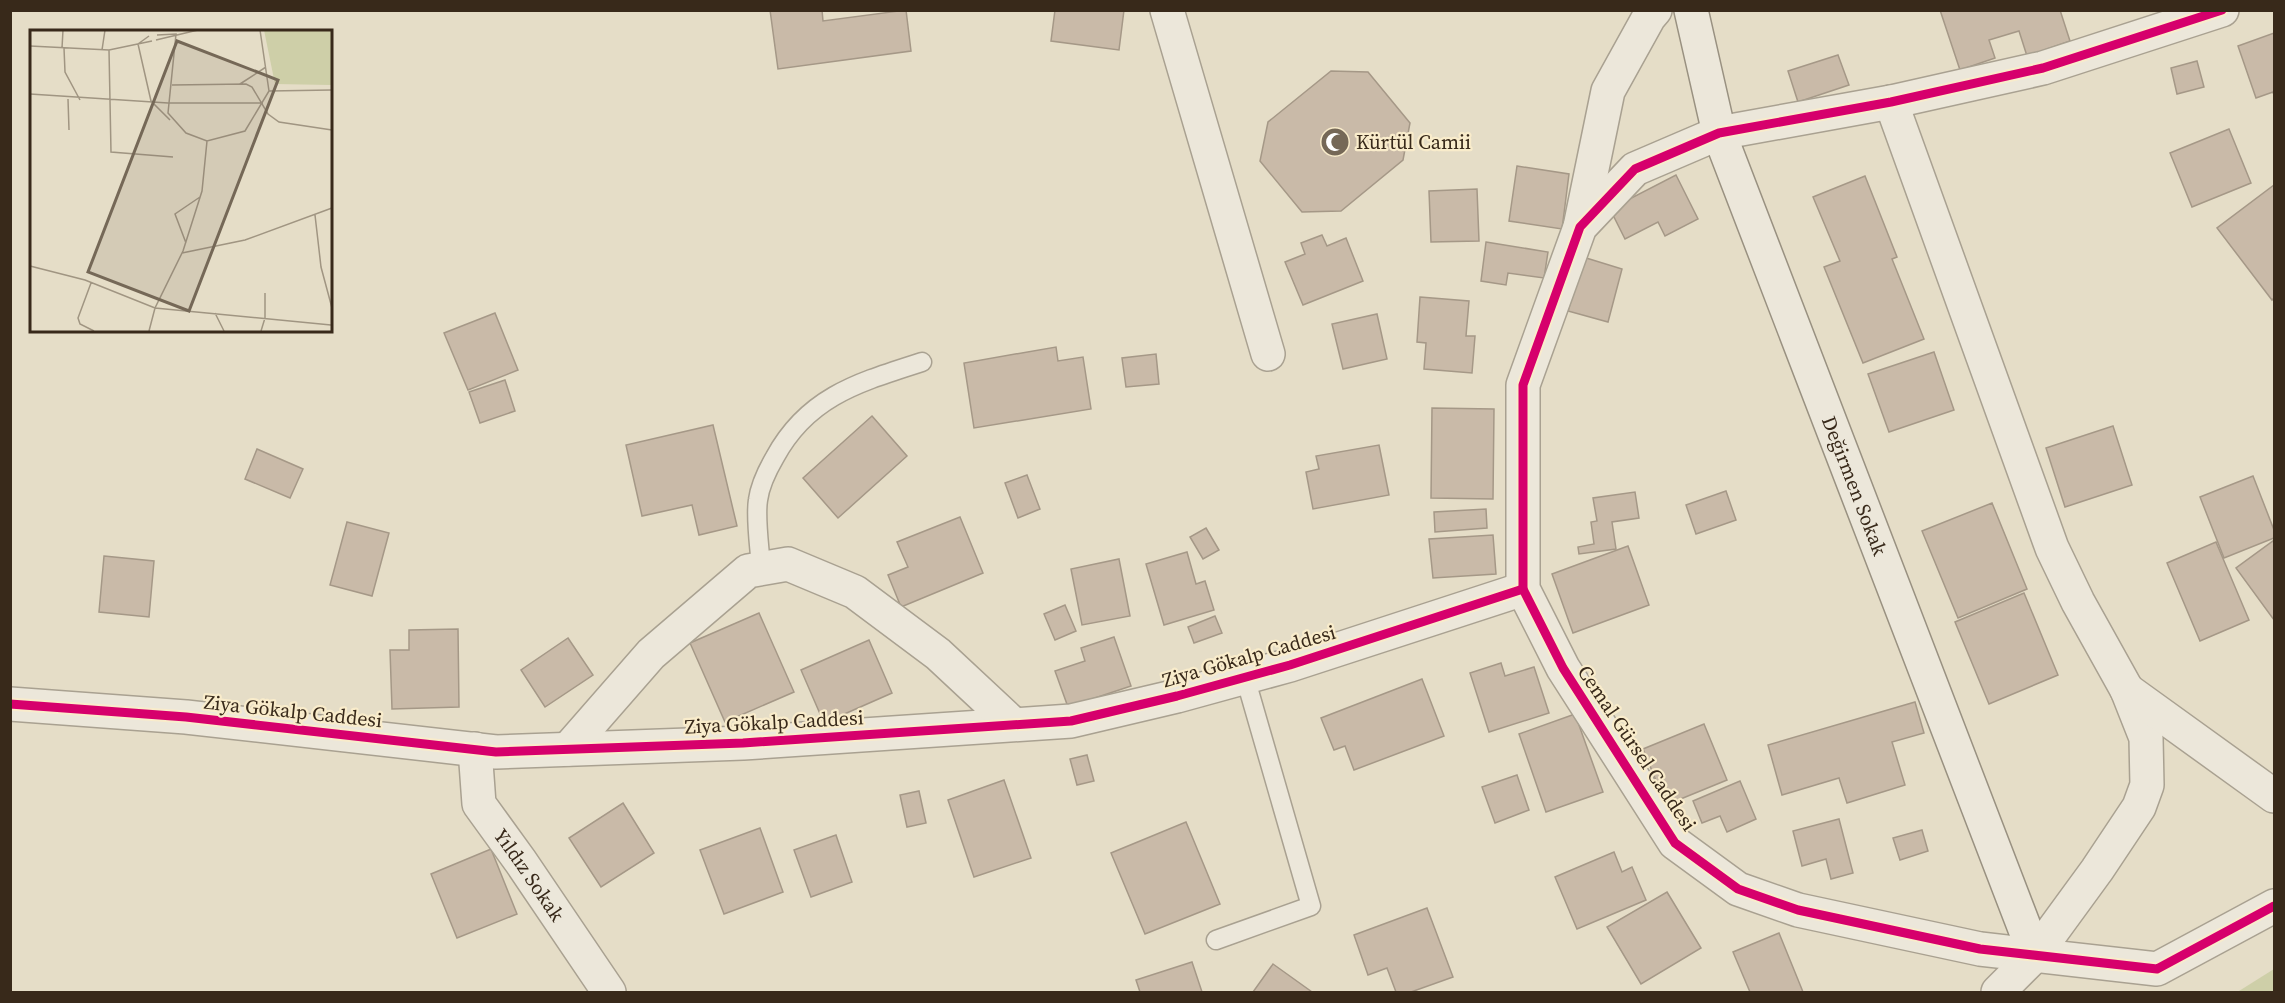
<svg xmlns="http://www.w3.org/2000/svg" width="2285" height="1003" font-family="'Source Serif 4',serif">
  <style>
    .cemetery { fill: #cecfa8 }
    .building { fill: #c9baa8; stroke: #a59887; stroke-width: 1.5 }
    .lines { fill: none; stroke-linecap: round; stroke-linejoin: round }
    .lane-casing { stroke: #a9a191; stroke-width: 21 }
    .street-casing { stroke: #a9a191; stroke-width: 36 }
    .secondary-casing { stroke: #999181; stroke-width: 36 }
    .lane { stroke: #ece7da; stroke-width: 18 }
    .street { stroke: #ece7da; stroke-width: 33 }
    .secondary { stroke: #ece7da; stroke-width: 33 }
    .cycleway-casing { stroke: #f9eccb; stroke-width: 13 }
    .cycleway { stroke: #d6006c; stroke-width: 9 }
    .labels { text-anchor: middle; stroke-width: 4.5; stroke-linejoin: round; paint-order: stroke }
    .poi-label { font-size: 20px; fill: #38291a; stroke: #f9eccb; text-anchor: start }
    .street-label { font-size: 20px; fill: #38291a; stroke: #f9eccb }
    .inset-road { fill: none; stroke: #a09582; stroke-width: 1.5 }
    .view { fill: #756857; fill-opacity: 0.15; stroke: #756857; stroke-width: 3 }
    .inset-edge { fill: none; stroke: #38291a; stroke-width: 3 }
  </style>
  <rect width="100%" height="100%" fill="#e5ddc7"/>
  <polygon class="cemetery" points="2274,969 2274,992 2239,992 2239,991"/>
  <g class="building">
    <polygon points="770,10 822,10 823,21 906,10 911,51 778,69"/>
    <polygon points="1055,10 1124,10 1119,50 1051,41"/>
    <polygon points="1940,10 2060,10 2070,41 2027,56 2019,31 1989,40 1995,58 1960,70"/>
    <polygon points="2274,33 2274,95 2273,92 2256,98 2238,46"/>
    <polygon points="1838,55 1849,85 1798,102 1788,71"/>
    <polygon points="2197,61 2204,87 2177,94 2171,68"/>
    <polygon points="1331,71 1368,72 1410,123 1403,160 1341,211 1302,212 1260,161 1268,122"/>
    <polygon points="2229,129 2251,183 2192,207 2170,153"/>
    <polygon points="1517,166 1569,174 1562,229 1509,221"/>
    <polygon points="1676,175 1698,219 1665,236 1658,222 1625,239 1610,209"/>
    <polygon points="1865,176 1897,257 1892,259 1924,339 1863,363 1824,267 1840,261 1813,197"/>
    <polygon points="2274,185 2274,298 2272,300 2217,228"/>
    <polygon points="1477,189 1479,241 1431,242 1429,191"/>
    <polygon points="1322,235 1327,246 1346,238 1363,281 1303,305 1285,262 1305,254 1301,243"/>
    <polygon points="1486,242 1548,252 1544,278 1508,273 1506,285 1481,281"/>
    <polygon points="1583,257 1622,269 1608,322 1568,311"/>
    <polygon points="1420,297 1469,301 1466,336 1475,336 1472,373 1424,369 1426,343 1417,342"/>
    <polygon points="495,313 518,370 468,390 444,333"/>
    <polygon points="1377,314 1387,359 1343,369 1332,324"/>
    <polygon points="1056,347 1058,361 1083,357 1091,409 974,428 964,363"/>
    <polygon points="1934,352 1954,410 1889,432 1868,374"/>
    <polygon points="1156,354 1159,384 1126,387 1122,358"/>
    <polygon points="505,380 515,411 480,423 469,392"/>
    <polygon points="1432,408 1494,409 1493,499 1431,498"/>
    <polygon points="872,416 907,456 838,518 803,478"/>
    <polygon points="713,425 737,526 699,535 692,505 642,516 626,445"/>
    <polygon points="2113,426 2132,485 2065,507 2046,448"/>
    <polygon points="1379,445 1389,495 1313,509 1306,472 1319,469 1316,456"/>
    <polygon points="257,449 303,469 290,498 245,479"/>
    <polygon points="1027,475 1040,509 1018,518 1005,483"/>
    <polygon points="2253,476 2274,530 2274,538 2224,558 2200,497"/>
    <polygon points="1726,491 1736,520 1696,534 1686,505"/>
    <polygon points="1635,492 1639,518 1612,522 1616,549 1579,554 1578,547 1594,544 1591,522 1597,521 1593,498"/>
    <polygon points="1992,503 2027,589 1958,618 1922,531"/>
    <polygon points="1486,509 1487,528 1435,532 1434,512"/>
    <polygon points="960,517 983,573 901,607 888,575 908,567 897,542"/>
    <polygon points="347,522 389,533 372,596 330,585"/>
    <polygon points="1206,528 1219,550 1203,559 1190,537"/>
    <polygon points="1493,535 1496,574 1433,578 1429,539"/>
    <polygon points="2273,541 2274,543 2274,620 2236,568"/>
    <polygon points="2216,542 2249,620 2200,641 2167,563"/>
    <polygon points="1628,546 1649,605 1573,633 1552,574"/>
    <polygon points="1187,552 1196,584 1205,581 1214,610 1164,625 1146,564"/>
    <polygon points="104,556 154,561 149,617 99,612"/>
    <polygon points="1119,559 1130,616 1082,625 1071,569"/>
    <polygon points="2024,593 2058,675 1989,704 1955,622"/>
    <polygon points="1065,605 1076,631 1055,640 1044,614"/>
    <polygon points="759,613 794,692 725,722 690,643"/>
    <polygon points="1215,616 1222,633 1194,643 1188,627"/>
    <polygon points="458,629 459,707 392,709 390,650 409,650 409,630"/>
    <polygon points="1114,637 1131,686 1068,707 1055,671 1085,661 1081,648"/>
    <polygon points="568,638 593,675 545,707 521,670"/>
    <polygon points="869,640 892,693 824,723 801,670"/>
    <polygon points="1501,663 1505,676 1534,667 1549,713 1489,732 1470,673"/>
    <polygon points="1422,679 1444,736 1354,770 1345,746 1334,750 1321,718"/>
    <polygon points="1915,702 1924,733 1892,742 1905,785 1847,803 1839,778 1782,795 1768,745"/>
    <polygon points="1575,714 1603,792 1546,812 1519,734"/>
    <polygon points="1704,724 1727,780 1666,805 1643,749"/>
    <polygon points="1087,755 1094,781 1077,785 1070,759"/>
    <polygon points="1517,775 1529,810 1495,823 1482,787"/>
    <polygon points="1004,780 1031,858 974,877 948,800"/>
    <polygon points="1740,781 1756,819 1727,832 1720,816 1702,823 1693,801"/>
    <polygon points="919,791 926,823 907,827 900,795"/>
    <polygon points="623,803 654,853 601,887 569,838"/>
    <polygon points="1839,819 1853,873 1831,879 1826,859 1802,866 1793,831"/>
    <polygon points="1186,822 1220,904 1145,934 1111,853"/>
    <polygon points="760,828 783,892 724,914 700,850"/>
    <polygon points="1922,830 1928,851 1900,860 1893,838"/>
    <polygon points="836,835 852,882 811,897 794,850"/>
    <polygon points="491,849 517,914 457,938 431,874"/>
    <polygon points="1614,852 1622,872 1632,867 1646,900 1577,929 1555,877"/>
    <polygon points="1667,892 1701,948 1641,984 1607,927"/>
    <polygon points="1427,908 1453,977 1411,992 1396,992 1387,968 1368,975 1354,935"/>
    <polygon points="1779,933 1803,992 1750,992 1733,952"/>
    <polygon points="1192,962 1202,992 1140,992 1136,980"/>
    <polygon points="1273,964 1312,992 1253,992"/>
  </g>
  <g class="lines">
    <g class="lane-casing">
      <g id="lane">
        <path d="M761,569c-1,-20 -6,-51 -3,-69 2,-15 10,-31 17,-43 33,-61 85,-75 147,-95"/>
        <polyline points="1216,940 1311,906 1245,677"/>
      </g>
    </g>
    <g class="street-casing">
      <g id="street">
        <polyline points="1167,10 1268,354"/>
        <polyline points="2222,10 2043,68 1891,102 1719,133 1635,169 1580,227 1523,385 1523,589 1563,668 1675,843 1738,889 1798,910 1980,949 2157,969 2274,906"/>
        <polyline points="1891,102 2052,548 2078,602 2127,690 2146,738 2147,785 2139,807 2097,870 2035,955 1998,992"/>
        <polyline points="1580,227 1608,91 1649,17 1655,10"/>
        <polyline points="2127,690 2274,796"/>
        <polyline points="10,704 186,717 496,752 743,743 1071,721 1177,696 1290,665 1523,589"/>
        <path id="s1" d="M475,749l4,55 42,58 88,130"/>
        <polyline points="568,749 651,654 748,571 788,564 855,592 938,654 1013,724"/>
      </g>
    </g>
    <g class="secondary-casing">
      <g id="secondary">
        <path id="s2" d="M1691,10l28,123 316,822"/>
      </g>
    </g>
    <use href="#lane" class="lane"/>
    <use href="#street" class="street"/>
    <use href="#secondary" class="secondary"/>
    <g class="cycleway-casing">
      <g id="cycleway">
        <polyline points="2222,10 2043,68 1891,102 1719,133 1635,169 1580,227 1523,385 1523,589 1563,668 1675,843 1738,889 1798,910 1980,949 2157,969 2274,906"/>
        <polyline points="10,704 186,717 496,752 743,743 1071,721 1177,696 1290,665 1523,589"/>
      </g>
    </g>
    <use href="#cycleway" class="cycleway"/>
  </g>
  <defs>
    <g id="mosque-disc" transform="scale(1.5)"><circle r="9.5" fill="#756857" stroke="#f9eccb"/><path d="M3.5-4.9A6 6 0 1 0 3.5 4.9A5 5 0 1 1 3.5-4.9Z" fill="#fff"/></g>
  </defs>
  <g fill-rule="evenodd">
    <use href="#mosque-disc" x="1335" y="142"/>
  </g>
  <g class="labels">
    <g class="poi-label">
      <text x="1356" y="149">Kürtül Camii</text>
    </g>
    <g class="street-label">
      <text dy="7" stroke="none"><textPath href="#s2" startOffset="504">Değirmen Sokak</textPath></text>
      <text transform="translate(1249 656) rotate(-16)" y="7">Ziya Gökalp Caddesi</text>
      <text transform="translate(293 711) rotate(6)" y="7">Ziya Gökalp Caddesi</text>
      <text transform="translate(774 722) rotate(-3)" y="7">Ziya Gökalp Caddesi</text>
      <text transform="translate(1637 748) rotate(56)" y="7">Cemal Gürsel Caddesi</text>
      <text dy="7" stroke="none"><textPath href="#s1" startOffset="142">Yıldız Sokak</textPath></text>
    </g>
  </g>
  <g transform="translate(30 30)">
    <rect width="302" height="302" fill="#e5ddc7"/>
    <path d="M234,0h67v55l-56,-1z" fill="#cecfa8"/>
    <path class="inset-road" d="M127,5l19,-1 -8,79 18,20 21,8 38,-10 24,-40 -9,-61M119,6l-11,8 13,57 19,19M126,10l42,-10M0,16l79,4 43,-9M32,18l1,-18M34,18l1,24 15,28M72,20l3,-20M79,20l2,102 62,5M210,54l26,-17M142,55l74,-1 6,3 16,27 11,8 53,8M239,61l63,-1M0,64l138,9h95M38,69l1,31M285,185l6,52 11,41M156,213l-11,-29 25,-17M152,223l63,-13 87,-32M0,236l55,14 70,28 176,17M61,253l-13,35 2,6 14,7M185,283l9,18M119,301l6,-23 28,-57 19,-60 5,-50M231,301l4,-13v-25"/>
    <path class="view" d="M147,11l101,39 -89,231 -101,-39z"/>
    <rect width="302" height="302" class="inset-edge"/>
  </g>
  <rect width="2285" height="1003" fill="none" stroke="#38291a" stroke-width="24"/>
</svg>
